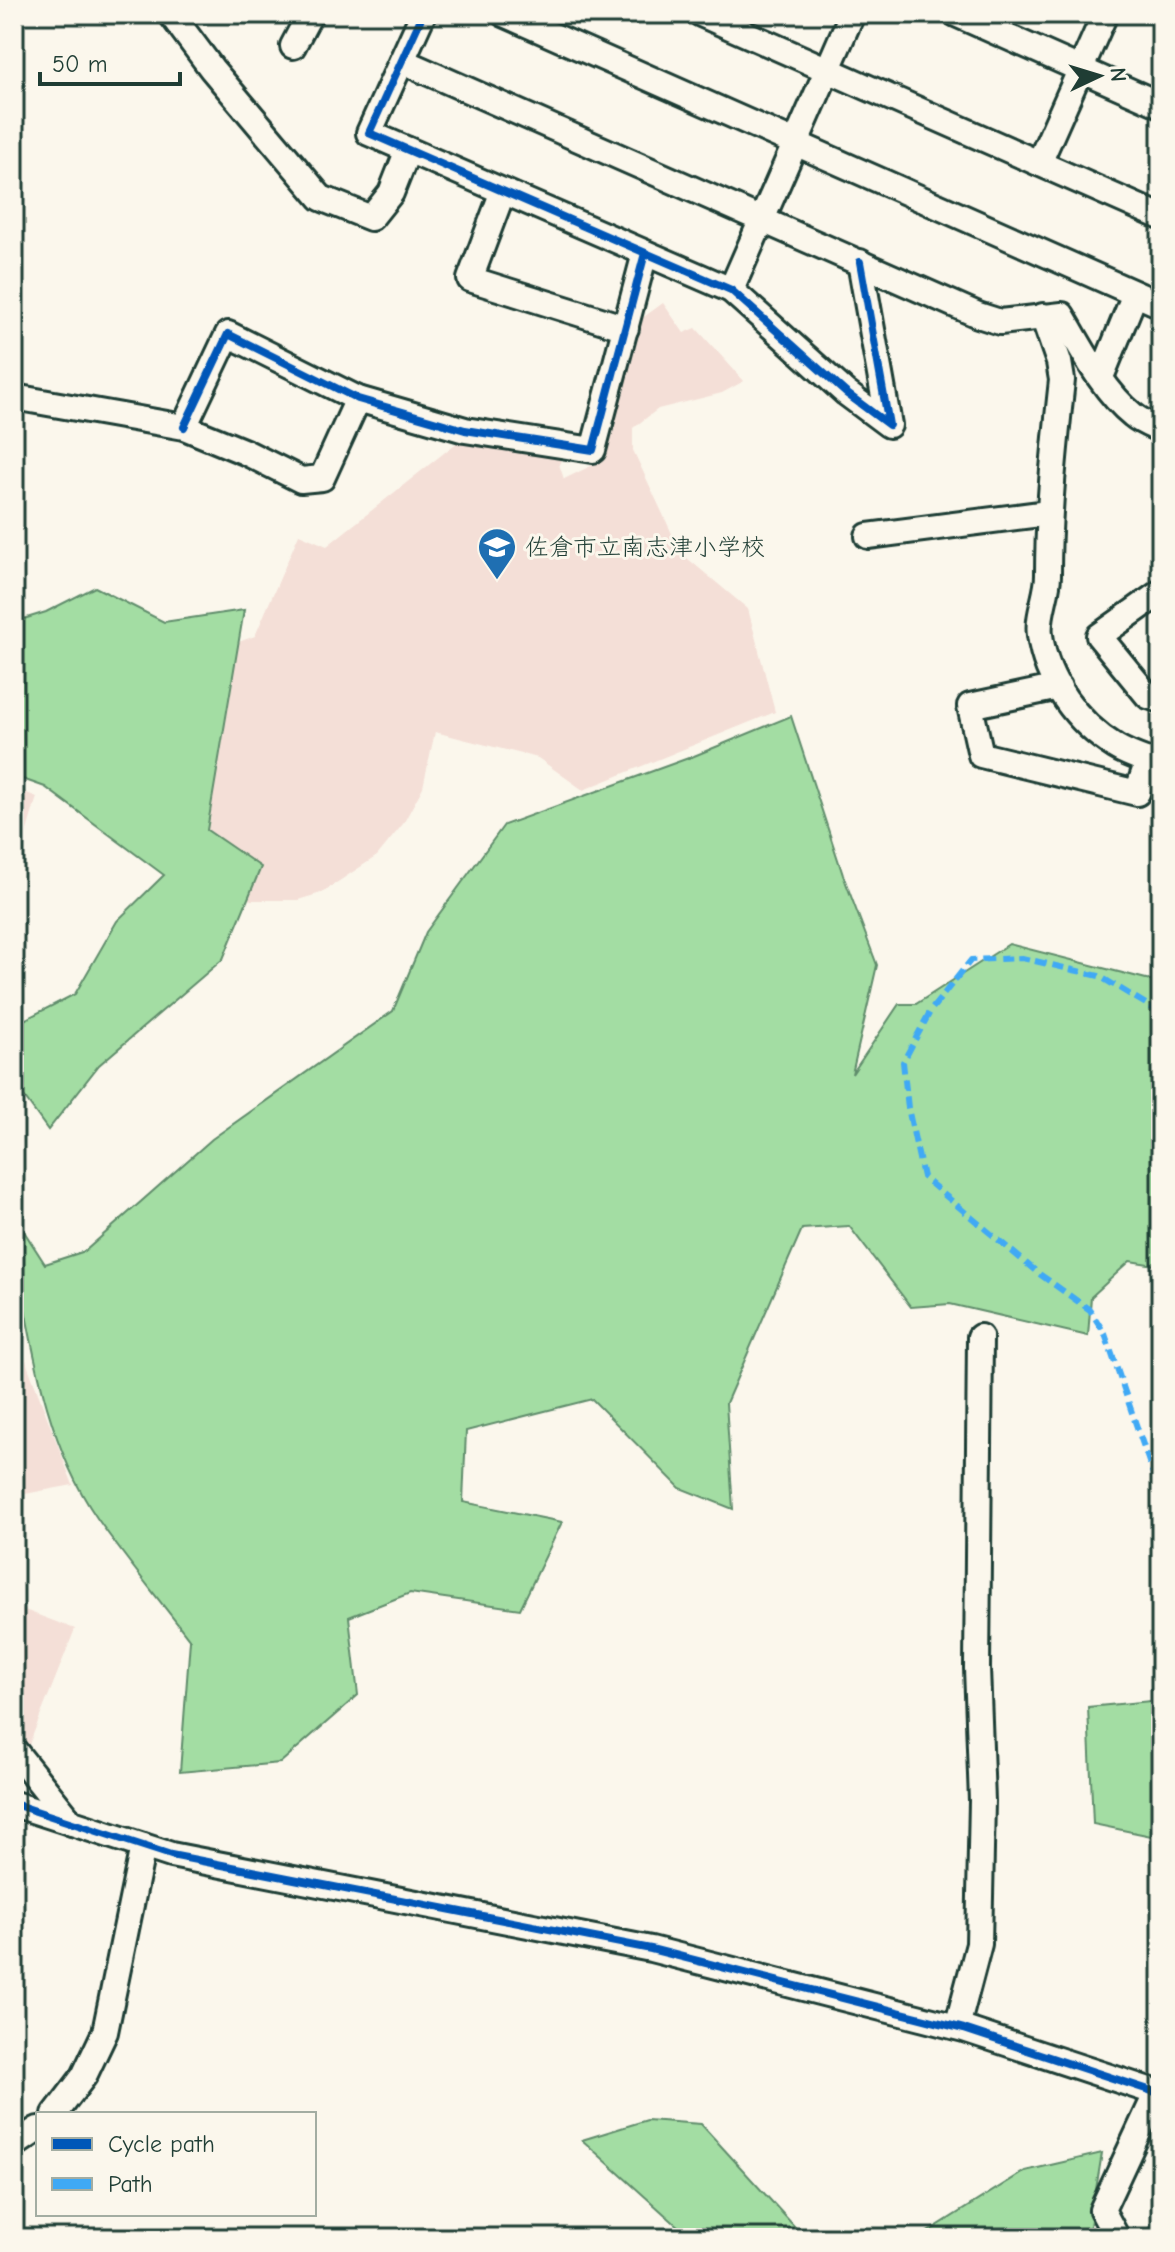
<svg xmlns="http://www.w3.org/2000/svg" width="1175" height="2252" font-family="'Comic Neue','Klee One',sans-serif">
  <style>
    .built { fill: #f4dfd7 }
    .green { fill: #a3dda3; stroke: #618d6c; stroke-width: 2 }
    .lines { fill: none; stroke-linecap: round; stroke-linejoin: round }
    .minor-casing { stroke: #1f3d34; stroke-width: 30 }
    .minor { stroke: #fbf7ec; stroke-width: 24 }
    .quiet { stroke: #3fa9f5; stroke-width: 6; stroke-dasharray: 12 6; stroke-linecap: butt }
    .cycleway-casing { stroke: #fbf7ec; stroke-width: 13 }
    .cycleway { stroke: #0057b8; stroke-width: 8 }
    .labels { text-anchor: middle; stroke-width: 6; stroke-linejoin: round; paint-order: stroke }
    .poi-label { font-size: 24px; fill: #1f3d34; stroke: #fbf7ec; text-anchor: start }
  </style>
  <rect width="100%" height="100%" fill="#fbf7ec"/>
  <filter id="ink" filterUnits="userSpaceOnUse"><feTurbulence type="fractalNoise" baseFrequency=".0125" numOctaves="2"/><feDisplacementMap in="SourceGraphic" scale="16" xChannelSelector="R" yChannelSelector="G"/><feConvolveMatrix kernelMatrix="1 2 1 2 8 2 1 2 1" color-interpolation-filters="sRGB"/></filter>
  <g filter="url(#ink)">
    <g class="built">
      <polygon points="663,303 684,333 696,328 744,381 722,393 658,409 633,428 633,450 681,553 748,609 775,712 583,790 538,758 435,732 423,787 403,824 377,856 321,893 298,900 251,900 211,881 192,671 225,647 255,636 299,534 327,546 464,437 563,457 559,464 564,479 597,463 641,319"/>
      <polygon points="14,788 37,797 14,874"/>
      <polygon points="14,1314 28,1367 73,1485 14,1496"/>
      <polygon points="14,1606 75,1629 24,1757 14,1741"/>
    </g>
    <g class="green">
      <polygon points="95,587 164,622 244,610 207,830 261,867 223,959 99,1065 48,1130 14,1083 14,1025 75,994 117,921 164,875 45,787 14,776 14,622 46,612"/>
      <path d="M791,716l52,159 34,90 -25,109 47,-70h17l93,-60 141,36 11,9v277l-31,-5 -39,36 -3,39 -138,-32 -39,3 -62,-81 -47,3 -76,174 7,106 -53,-21 -88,-89 -126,32 -3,71 99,20 -42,87 -110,-16 -61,24 9,78 -78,68 -100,9 10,-132c-31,-41 -64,-80 -93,-122 -46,-67 -62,-152 -76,-231h-7v-71l31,48 40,-13 127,-112 181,-128 33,-79 78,-107 190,-69z"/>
      <polygon points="1161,1700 1161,1838 1093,1824 1088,1707"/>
      <polygon points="647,2120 701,2124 805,2238 691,2238 582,2140"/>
      <polygon points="1102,2153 1088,2238 918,2238 1025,2171"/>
    </g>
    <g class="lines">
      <g class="minor-casing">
        <g id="minor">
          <polyline points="171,14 212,69 321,198 371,218 391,193 408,150"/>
          <polyline points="423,14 369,133 731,290 846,393 889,425 860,262"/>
          <polyline points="504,14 1161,305"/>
          <polyline points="701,14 1161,217"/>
          <polyline points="956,14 1161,105"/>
          <polyline points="293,46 310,14"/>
          <path d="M402,61l576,254 22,7 62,-7c20,34 41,76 71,100 8,7 19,11 28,15"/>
          <polyline points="1039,163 1105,14"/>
          <polyline points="503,191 470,279 626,328"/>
          <polyline points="731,290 852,14"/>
          <path d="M1043,316l16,46 3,18c-7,65 -14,129 -14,195 0,19 -11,41 -8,60 6,46 37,88 76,112 13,8 30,13 45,19"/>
          <polyline points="1101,377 1135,294"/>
          <polyline points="14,397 184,427 245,452 301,480 322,478 358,399"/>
          <polyline points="184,427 228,334 358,399 465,430 593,450 645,253"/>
          <polyline points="868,536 1048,513"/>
          <polyline points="1161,592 1099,636 1148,696 1161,700"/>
          <polyline points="1059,687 970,706 981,755 1137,793 1148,761"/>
          <polyline points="14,1750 72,1823"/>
          <polyline points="14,1804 171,1855 651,1949 964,2029 1161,2094"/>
          <polyline points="957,2027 979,1944 982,1801 977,1668 980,1337"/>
          <polyline points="55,2114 84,2076 105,2032 143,1846"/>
          <polyline points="14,2145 38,2129"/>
          <polyline points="1117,2238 1102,2210 1157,2092"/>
        </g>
      </g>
      <use href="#minor" class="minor"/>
      <polyline class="quiet" points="1161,1013 1099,976 1022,958 971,960 931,1010 903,1062 908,1108 923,1177 1038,1273 1090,1310 1105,1334 1161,1497"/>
      <g class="cycleway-casing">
        <g id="cycleway">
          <polyline points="423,14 369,133 731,290 846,393 889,425 860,262"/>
          <polyline points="184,427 228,334 358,399 465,430 593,450 645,253"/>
          <polyline points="14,1804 171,1855 651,1949 964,2029 1161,2094"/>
        </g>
      </g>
      <use href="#cycleway" class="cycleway"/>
    </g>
  </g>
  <defs>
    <g id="school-pin" transform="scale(2)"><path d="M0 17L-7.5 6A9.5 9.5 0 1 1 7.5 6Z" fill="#1f6fb2" stroke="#fbf7ec"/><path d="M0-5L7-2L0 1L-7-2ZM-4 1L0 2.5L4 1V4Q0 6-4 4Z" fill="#fff"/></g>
  </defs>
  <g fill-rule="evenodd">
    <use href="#school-pin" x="497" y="547"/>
  </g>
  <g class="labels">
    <g class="poi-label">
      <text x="525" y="555">佐倉市立南志津小学校</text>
    </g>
  </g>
  <rect width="1175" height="2252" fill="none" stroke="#fbf7ec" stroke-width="48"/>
  <rect x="24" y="24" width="1127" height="2204" fill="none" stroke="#1f3d34" stroke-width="3" filter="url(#ink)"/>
  <rect x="36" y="2112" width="280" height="104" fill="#fbf7ec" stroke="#a3ada2" stroke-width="2"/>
  <rect x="52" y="2138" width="40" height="12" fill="#0057b8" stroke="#a3ada2" stroke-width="2"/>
  <text x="108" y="2152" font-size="24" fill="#1f3d34">Cycle path</text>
  <rect x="52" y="2178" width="40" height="12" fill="#3fa9f5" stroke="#a3ada2" stroke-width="2"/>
  <text x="108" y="2192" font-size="24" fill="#1f3d34">Path</text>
  <g transform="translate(1099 76) rotate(86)" stroke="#fbf7ec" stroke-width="6" paint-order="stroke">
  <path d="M0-6L14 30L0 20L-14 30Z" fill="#1f3d34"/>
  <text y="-12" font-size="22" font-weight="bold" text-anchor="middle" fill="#1f3d34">N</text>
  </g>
  <path d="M40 72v12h140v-12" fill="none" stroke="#1f3d34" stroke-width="4"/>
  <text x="52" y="72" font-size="24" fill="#1f3d34" stroke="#fbf7ec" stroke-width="6" paint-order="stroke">50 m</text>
</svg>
